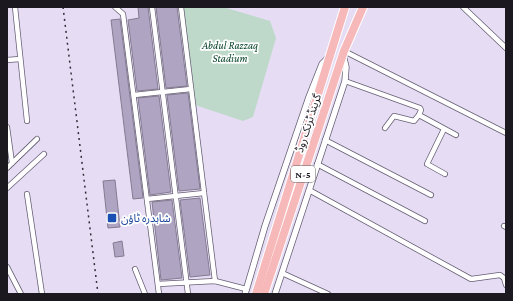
<svg xmlns="http://www.w3.org/2000/svg" width="513" height="301" font-family="'Crimson Pro','Noto Sans Arabic',serif">
  <style>
    .green { fill: #bed9c9 }
    .building { fill: #afa4c2; stroke: #847c92 }
    .lines { fill: none; stroke-linecap: round; stroke-linejoin: round }
    .minor-casing { stroke: #655e72; stroke-width: 6 }
    .tertiary-casing { stroke: #655e72; stroke-width: 7 }
    .trunk-casing { stroke: #fff; stroke-width: 10 }
    .minor { stroke: #fff; stroke-width: 4.5 }
    .tertiary { stroke: #fff; stroke-width: 5.5 }
    .trunk { stroke: #f7b8ba; stroke-width: 8 }
    .rail { stroke: #322e38; stroke-width: 1.5; stroke-dasharray: 2 4; stroke-linecap: butt }
    .transit-dot { fill: #1a4fb4; stroke: #fff; stroke-width: 1.5 }
    .labels { text-anchor: middle; stroke-width: 3.5; stroke-linejoin: round; paint-order: stroke }
    .shield { fill: #fff; stroke: #5f5d63; stroke-width: 1 }
    .shield-label { font-size: 10px; font-weight: bold; fill: #1b1820 }
    .park-label { font-size: 11px; font-style: italic; fill: #003f26; stroke: #fff }
    .street-label { font-size: 11px; fill: #1b1820; stroke: #fff }
    .transit-label { font-size: 11px; fill: #164399; stroke: #fff; text-anchor: start }
  </style>
  <rect width="100%" height="100%" fill="#e6ddf5"/>
  <polygon class="green" points="183,7 223,7 270,21 276,38 253,117 243,121 195,105"/>
  <g class="building">
    <polygon points="138,7 148,7 158,89 137,91 128,20 139,18"/>
    <polygon points="156,7 177,7 187,86 166,88"/>
    <polygon points="120,19 143,198 133,199 111,20"/>
    <polygon points="188,93 200,189 179,191 167,95"/>
    <polygon points="159,96 171,192 150,195 138,98"/>
    <polygon points="115,180 120,227 108,228 103,181"/>
    <polygon points="200,198 210,275 190,277 180,200"/>
    <polygon points="172,200 182,278 161,280 152,202"/>
    <polygon points="122,241 124,256 115,257 113,243"/>
  </g>
  <g class="lines">
    <g class="minor-casing">
      <g id="minor">
        <polyline points="15,7 27,121"/>
        <polyline points="115,7 123,14 159,294"/>
        <polyline points="152,7 188,294"/>
        <polyline points="181,7 215,281"/>
        <polyline points="463,7 506,48"/>
        <polyline points="344,51 506,133"/>
        <polyline points="7,60 20,59"/>
        <polyline points="345,81 420,108 421,110 419,115 456,135"/>
        <polyline points="134,95 191,89"/>
        <polyline points="7,127 12,163"/>
        <polyline points="385,128 394,116 414,121 419,115"/>
        <polyline points="444,129 427,164 445,174"/>
        <polyline points="325,140 431,195"/>
        <polyline points="317,164 425,221"/>
        <polyline points="7,168 37,139"/>
        <polyline points="7,188 44,154"/>
        <polyline points="309,190 471,279 500,275 504,278 506,285"/>
        <polyline points="27,194 42,294"/>
        <polyline points="147,199 204,193"/>
        <polyline points="504,226 506,227"/>
        <polyline points="7,267 21,294"/>
        <polyline points="135,269 145,294"/>
        <polyline points="282,273 328,294"/>
        <polyline points="158,284 215,281 246,289"/>
      </g>
    </g>
    <g class="tertiary-casing">
      <g id="tertiary">
        <polyline points="245,294 265,226 309,97 322,64 330,56"/>
        <polyline points="275,294 345,81 346,67 343,55"/>
      </g>
    </g>
    <g class="trunk-casing">
      <g id="trunk">
        <polyline points="256,294 345,7"/>
        <polyline points="264,294 344,51 363,7"/>
      </g>
    </g>
    <use href="#minor" class="minor"/>
    <use href="#tertiary" class="tertiary"/>
    <use href="#trunk" class="trunk"/>
    <polyline class="rail" points="63,7 98,294"/>
  </g>
  <rect class="transit-dot" x="107" y="213" width="10" height="10" rx="2"/>
  <g class="labels">
    <rect class="shield" x="291" y="166" width="24" height="16" rx="3"/>
    <g class="shield-label">
      <text x="303" y="178">N-5</text>
    </g>
    <g class="park-label">
      <text x="230" y="49">Abdul Razzaq<tspan x="230" dy="13">Stadium</tspan></text>
    </g>
    <g class="street-label">
      <text transform="translate(308 123) rotate(-72)" y="4">گرینڈ ٹرنک روڈ</text>
    </g>
    <g class="transit-label">
      <text x="121" y="222">شاہدرہ ٹاؤن</text>
    </g>
  </g>
  <rect width="513" height="301" fill="none" stroke="#1b1820" stroke-width="16"/>
</svg>
